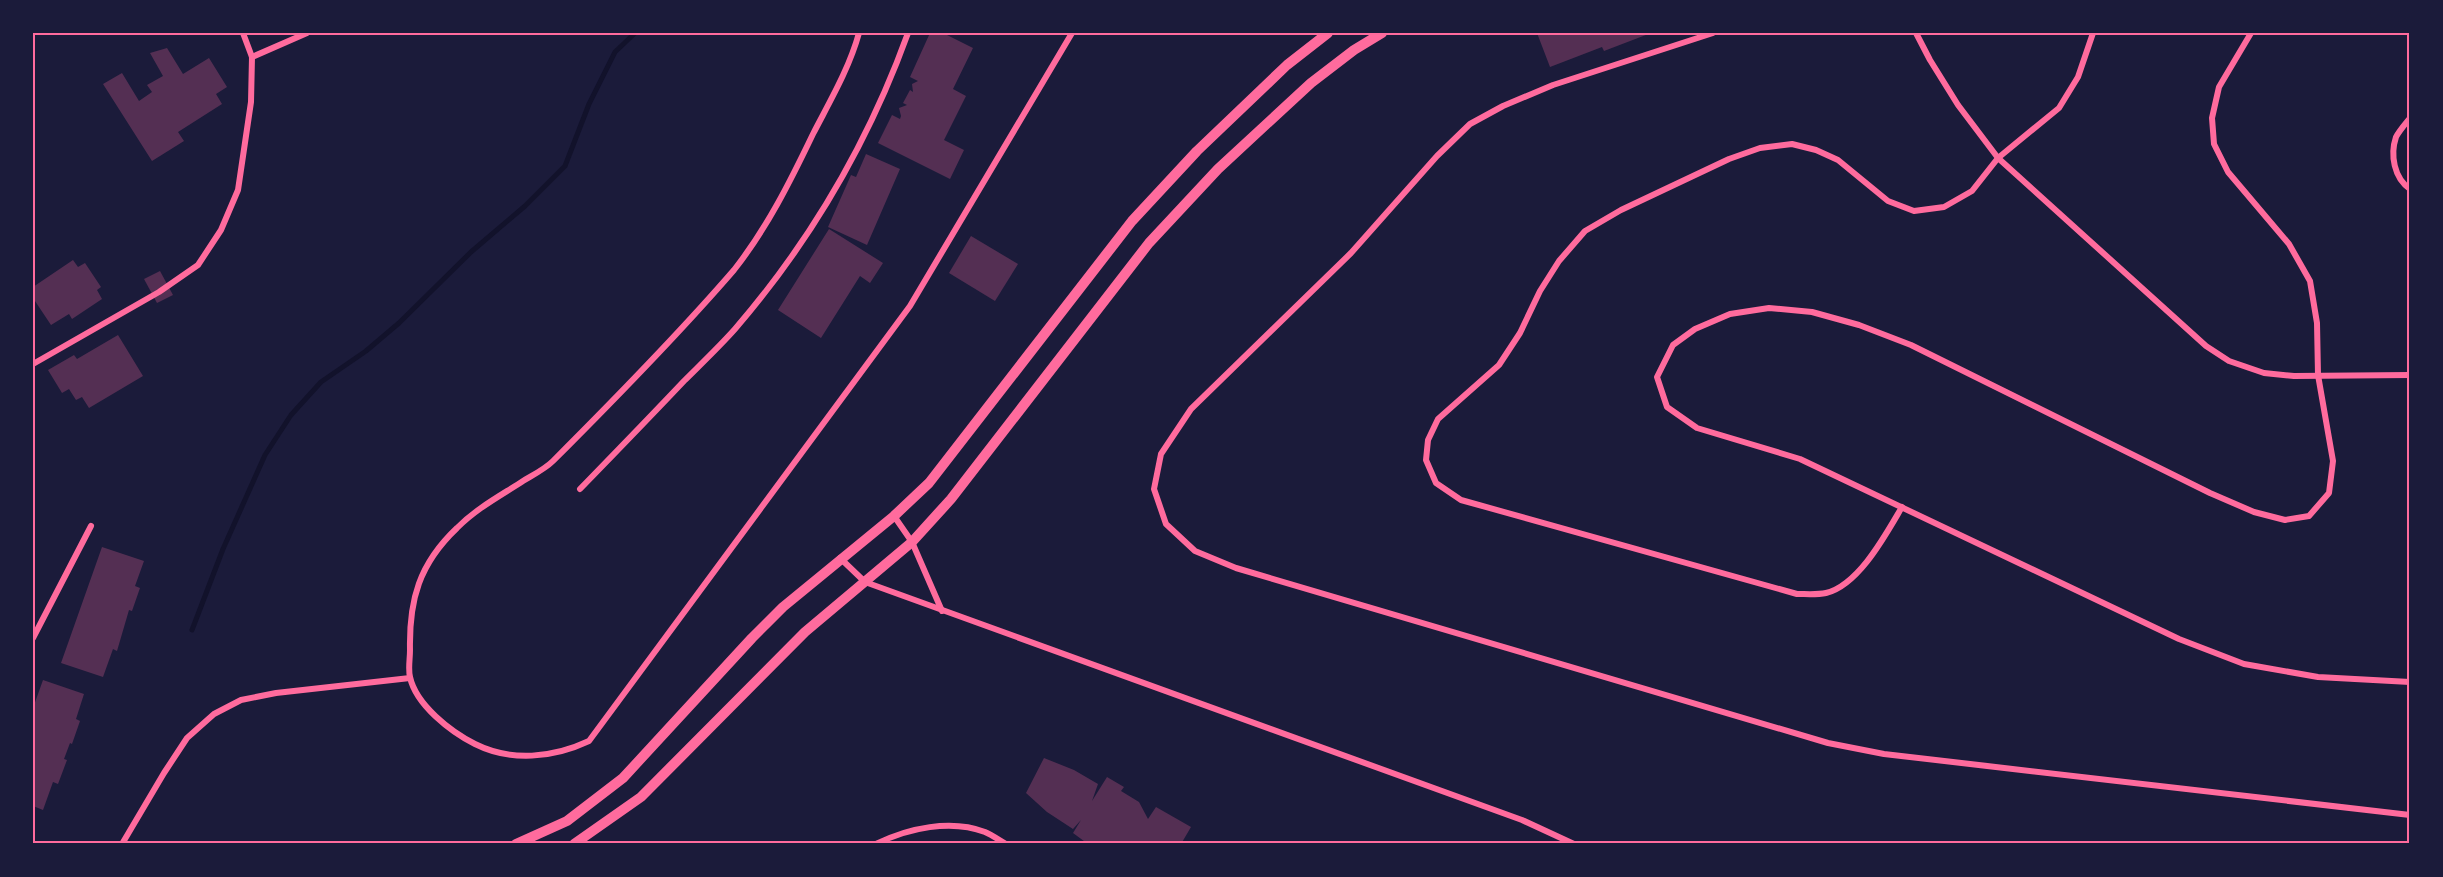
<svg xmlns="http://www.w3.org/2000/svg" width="2443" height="877" font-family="Raleway,sans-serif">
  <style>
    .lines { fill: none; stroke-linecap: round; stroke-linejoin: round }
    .stream { stroke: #12122b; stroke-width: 5 }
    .building { fill: #542f53 }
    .minor { stroke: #ff6b9d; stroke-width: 6 }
    .tertiary { stroke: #ff6b9d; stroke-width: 10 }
    .neatline { fill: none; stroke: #ff6b9d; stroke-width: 2 }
  </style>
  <rect width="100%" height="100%" fill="#1b1b3a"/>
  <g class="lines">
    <polyline class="stream" points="192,630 223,549 265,455 291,415 321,382 366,351 399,323 471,252 525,206 565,166 589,104 615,52 635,33"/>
  </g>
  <g class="building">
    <polygon points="930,33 943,33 973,48 953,89 966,96 944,140 964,150 950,179 878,143 892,115 900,119 901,116 899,108 907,105 903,103 910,90 913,92 912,84 918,81 910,77"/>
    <polygon points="1537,33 1651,33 1604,51 1602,47 1550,67"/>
    <polygon points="167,48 183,74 209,58 227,87 216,94 222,104 178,132 184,141 152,161 103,84 122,73 139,101 152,92 147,85 163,76 150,53"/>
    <polygon points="866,154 900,169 867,245 828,227 851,175 856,177"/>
    <polygon points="829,229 883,263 870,283 860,276 821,338 778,310"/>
    <polygon points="971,236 1018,264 995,301 949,273"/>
    <polygon points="73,260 78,267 85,263 101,287 97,290 102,299 72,319 69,314 51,325 33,298 33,287"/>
    <polygon points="160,271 173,295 157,303 144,279"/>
    <polygon points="118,335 143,376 89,408 82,397 76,400 69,389 62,393 48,370 74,355 77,359"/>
    <polygon points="102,547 144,561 135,586 140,588 132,611 129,610 117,651 113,649 103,677 61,663"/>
    <polygon points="43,680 84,694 76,719 80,721 72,744 70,743 64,759 67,760 58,784 53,782 43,810 33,806 33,708"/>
    <polygon points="1044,758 1074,770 1098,784 1092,801 1107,777 1124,787 1121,791 1139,802 1148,819 1156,807 1191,827 1181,844 1088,844 1073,833 1081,820 1073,829 1047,812 1026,793"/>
  </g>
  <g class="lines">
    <g class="minor">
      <path d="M859,33c-10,36 -29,68 -46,101 -23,48 -46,94 -79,136 -57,66 -119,129 -181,191 -8,8 -20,14 -30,20 -23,15 -46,27 -66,47 -38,36 -48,72 -47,122 0,9 -2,19 0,27 6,28 41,55 65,67 36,18 78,14 114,-3l321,-435 162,-273"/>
      <polyline points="1713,33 1553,85 1503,106 1470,124 1437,156 1351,253 1191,409 1161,454 1154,489 1166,524 1195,551 1236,568 1828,743 1884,754 2410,815"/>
      <polyline points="1916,33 1930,60 1958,105 1998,158 2206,346 2229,361 2264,373 2294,376 2410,375"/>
      <polyline points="2251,33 2219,87 2212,118 2214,144 2228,172 2289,244 2310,281 2317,323 2318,375 2333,461 2329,493 2309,516 2285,520 2254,512 2210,493 1911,345 1859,325 1812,312 1769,308 1730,314 1695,329 1673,345 1657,377 1667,407 1697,428 1800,459 2179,639 2244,664 2318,677 2410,682"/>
      <polyline points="252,57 307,33"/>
      <path d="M2410,118c-4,5 -11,13 -14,19 -6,18 -2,41 14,52"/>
      <polyline points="33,364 159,292 198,265 221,230 238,190 251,102 252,57 243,33"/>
      <path d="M580,489c35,-36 70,-72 104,-108 17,-17 35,-34 51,-52 75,-87 134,-188 173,-296"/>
      <path d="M1902,507c-16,27 -43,78 -76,86 -9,2 -20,1 -29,1l-336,-94 -25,-17 -10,-23 2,-20 10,-21 61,-54 21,-32 20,-42 19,-30 26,-30 36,-21 108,-51 31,-11 32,-4 24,6 22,10 50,41 26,10 30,-4 28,-16 26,-33 61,-50 19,-31 15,-44"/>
      <polyline points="894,516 912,542 942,611"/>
      <polyline points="840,558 865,582 1522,820 1574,844"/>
      <polyline points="33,638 91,526"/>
      <polyline points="122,844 164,773 187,738 214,714 241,700 276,693 410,678"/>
      <path d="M876,844c32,-16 75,-25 109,-12 7,3 14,8 21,12"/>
    </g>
    <g class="tertiary">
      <polyline points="516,844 567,821 623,778 752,638 783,607 894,516 929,483 1132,221 1197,151 1287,65 1328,33"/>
      <polyline points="574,844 641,797 805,632 912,542 951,499 1149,243 1218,169 1311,83 1354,50 1382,33"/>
    </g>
  </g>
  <rect width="2443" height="877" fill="none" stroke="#1b1b3a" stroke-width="69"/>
  <rect x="34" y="34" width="2374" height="808" class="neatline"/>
</svg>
